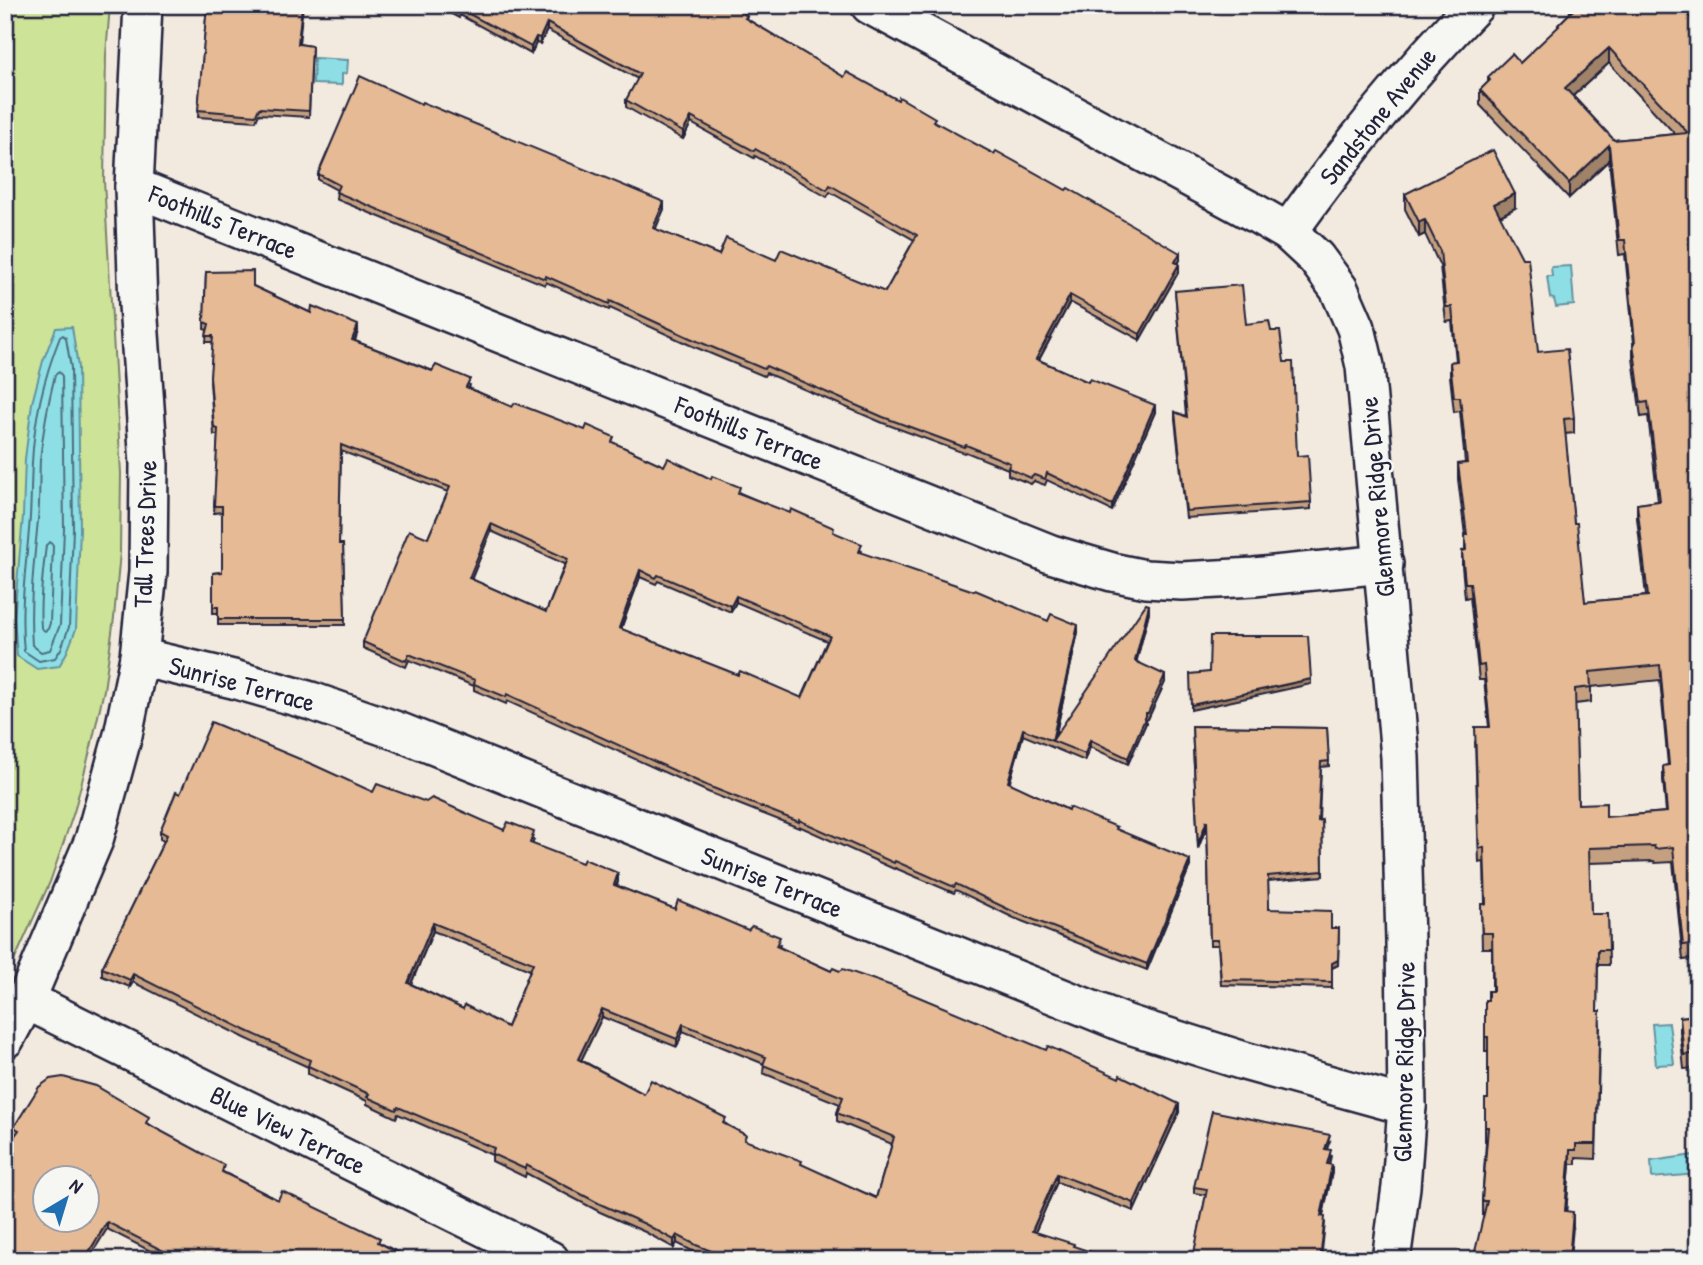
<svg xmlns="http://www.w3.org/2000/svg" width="1703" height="1265" font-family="'Patrick Hand',sans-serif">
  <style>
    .green { fill: #cde398; stroke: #78826a; stroke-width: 2 }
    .water { fill: #8edfe5; stroke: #6393a1; stroke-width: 2 }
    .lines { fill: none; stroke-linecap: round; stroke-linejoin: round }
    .shore { stroke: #4d6e7f; stroke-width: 2 }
    .minor-casing { stroke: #22223b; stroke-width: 42 }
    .minor { stroke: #f6f6f2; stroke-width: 37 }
    .wall { fill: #c5a080; stroke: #22223b; stroke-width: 2; fill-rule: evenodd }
    .shaded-wall { fill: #a08268; stroke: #22223b; stroke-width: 2 }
    .building { fill: #e5ba95; stroke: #22223b; stroke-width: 2; fill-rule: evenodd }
    .labels { text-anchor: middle; stroke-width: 5; stroke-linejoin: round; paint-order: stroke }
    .street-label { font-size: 26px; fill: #22223b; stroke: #f6f6f2 }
  </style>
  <rect width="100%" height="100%" fill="#f3eadf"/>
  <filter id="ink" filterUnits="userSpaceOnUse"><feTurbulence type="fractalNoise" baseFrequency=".0143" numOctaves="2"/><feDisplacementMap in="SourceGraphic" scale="14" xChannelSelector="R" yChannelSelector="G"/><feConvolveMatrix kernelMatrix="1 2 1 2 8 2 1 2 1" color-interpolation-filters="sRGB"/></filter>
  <g filter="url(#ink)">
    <polygon class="green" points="5,5 110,5 106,55 104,181 121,473 120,552 114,618 104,690 91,747 74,812 50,882 5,981"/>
    <g class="water">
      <polygon points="314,58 348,60 347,73 342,74 342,85 313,84"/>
      <polygon points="1571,266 1574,305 1556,307 1554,299 1550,298 1547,276 1552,276 1551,267"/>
      <polygon points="72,327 78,367 80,529 76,629 67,652 59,666 37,669 17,656 14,618 23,516 25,459 32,403 43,361 56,328"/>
      <polygon points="1669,1023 1674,1064 1656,1065 1652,1024"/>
      <polygon points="1694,1155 1697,1174 1652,1178 1651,1161"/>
    </g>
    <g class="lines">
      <g class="shore">
        <path d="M63,335l3,3 5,30 2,161 -4,98 -8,22 -6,9 -16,3 -15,-10c-5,-45 3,-89 6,-134 1,-18 1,-36 2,-54 2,-43 12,-86 28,-126z"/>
        <path d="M59,372l3,4 2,153 -4,96 -10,25 -9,2 -9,-7c-3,-42 2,-83 6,-125 2,-20 1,-40 2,-60 3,-29 8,-57 15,-85z"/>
        <path d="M50,542l3,4 -3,77 -2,6 -3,2 -4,-3c-2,-27 2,-55 5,-83z"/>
      </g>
      <g class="minor-casing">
        <g id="minor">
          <polyline points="870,5 1255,213 1288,232 1316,258 1339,289 1356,328 1365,366 1400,757 1405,942 1407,1106 1401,1187 1391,1260"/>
          <polyline points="134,187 1051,554 1112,572 1146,579 1182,581 1254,577 1384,564"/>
          <path d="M1288,232c57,-80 118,-156 187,-227"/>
          <polyline points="139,657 233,679 311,701 400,732 1127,1024 1244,1061 1407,1106"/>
          <polyline points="26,1000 550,1260"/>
          <polyline points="5,1039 26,1000 94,840 123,735 139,657 148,572 149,464 138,305 134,187 143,5"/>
        </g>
      </g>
      <use href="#minor" class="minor"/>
    </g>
    <g class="wall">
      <polygon points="207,5 303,5 299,44 312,46 309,117 259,114 256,121 198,117"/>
      <polygon points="435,5 738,5 747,19 844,77 935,123 1180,260 1178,264 1179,271 1140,340 1070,302 1039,360 1155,412 1112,511 1047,480 1045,485 1034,481 1031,484 1008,475 1008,469 966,452 964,453 883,423 766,373 764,376 690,345 610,308 609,310 546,282 545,285 336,199 337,190 318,180 318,174 421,104 664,209 655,229 719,255 776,260 885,292 914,240 830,192 827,197 755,156 754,158 691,123 683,139 626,107 626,100 638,79 547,30 540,44 536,43 531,54 460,15 459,18"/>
      <path d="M1569,5h110l19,21v932l-15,2 -10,-98 -18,1 -1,-2 -65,2 2,51h17l1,51h-11l-1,46 3,14 -4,134 -20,-1v6h-6l-4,48 7,15 -91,-12v-14l4,-59 -1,-1v-42h3v-48h-3v-51h3l4,-9v-43h-10l-1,-44h4l-1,-42 -5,1 -4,-121 14,-15 -5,-47h-5l-9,-83 -5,1 -3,-32v-15l3,-1v-15l-7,-56v-15l7,-1 -5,-52 -6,1 -4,-36v-14l6,-1 -4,-40 -6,1 -6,-56 -15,-32 -6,3 -14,-28v-15l110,14 -15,8 38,136 36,66v15l-9,1 9,89 11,79 61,-6 -9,-78v-14l21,-3 -10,-85 -7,1 -8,-59v-15h1l-9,-89 -6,1 -10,-95 -40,38 -89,-93v-15l8,-7v-6l32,-14 38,-35v-3l13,-13 -2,-2zM1609,63l66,71 -61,6 -41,-44zM1660,680l8,85 -5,1v14l3,32 -60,5 -28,-13 -3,-100 16,-2v-15z"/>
      <path d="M206,272l47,14 58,27 47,18 -3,10 115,44 -1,3 43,19 102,36 50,23 76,27 94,40 28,18 -1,2 217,79 -23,106 94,-126 -13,50 29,20 -17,37 -2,1v3l-18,41 -38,-17 -5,14 -62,-26 -14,48 59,27 49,20 73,36 -43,104 -133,-52 -58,-28 -2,3 -59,-25 -1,1 -95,-43v2l-91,-36 -201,-91 -1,3 -32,-14v-4l-65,-26 -3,7 -43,-19v-6l65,-104 20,-46 -107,-41 -2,93h4l2,81h-127v-12h-5v-40l9,-1v-60l-8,1 4,-78h-4l-4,-53 3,-40h-7l1,-12 -3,-1zM491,531l74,33 -19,48 -75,-33zM640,577l16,7 2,-3 73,31 5,-10 91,39 -25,57 -64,-23 -117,-46z"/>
      <polygon points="1175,291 1246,324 1271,331 1284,362 1297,456 1311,502 1311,509 1186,518 1175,419 1175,412 1186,416"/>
      <polygon points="1192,726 1327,728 1329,766 1321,767 1319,821 1322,820 1323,876 1268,881 1269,909 1331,928 1338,965 1332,968 1332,988 1221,985 1218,945 1210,945 1207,825 1198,849"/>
      <path d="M373,792l131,38 30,10 -2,4 86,37 -1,5 58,23 105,36 -1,2 52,24 348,141 -45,99 -77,-29 -22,50 38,14 24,14h-383l-18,-7 -19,-10 -3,5 -29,-16 -45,-20 -74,-39 -1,4 -33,-16v-6l-94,-41 -2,4 -29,-14v-3l-59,-27v-7l-63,-29 -112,-56 -3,5 -28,-11v-8l62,-127 -4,-2v-8l20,-37zM433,931l97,39 -23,57 -44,-18 -52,-25zM602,1017l75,30 6,-16 81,33 -1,9 77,31 -3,9v8l55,23 -16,54 -130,-57 -20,-17 -82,-30 -63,-34z"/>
      <polygon points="1698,1015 1698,1075 1697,1068 1684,1069 1680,1032 1680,1017"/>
      <polygon points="149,1124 223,1172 278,1200 380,1243 412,1260 168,1260 107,1229 14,1134 14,1127"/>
      <polygon points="1330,1141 1327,1149 1331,1156 1329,1165 1332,1172 1323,1216 1325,1223 1321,1260 1193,1260 1206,1195 1194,1193 1194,1187"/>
      <polygon points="1698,1223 1698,1257 1697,1257"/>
    </g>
    <g class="shaded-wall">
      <polygon points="547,23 547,30 540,44 540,38"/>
      <polygon points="536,37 536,43 531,54 531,47"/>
      <polygon points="1609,48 1609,63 1565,103 1565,88"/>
      <polygon points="691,117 691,123 683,139 683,132"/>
      <polygon points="1609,145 1609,160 1569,198 1569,183"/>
      <polygon points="1515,194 1515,208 1494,219 1494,204"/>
      <polygon points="664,202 664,209 653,235 653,228"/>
      <polygon points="1425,220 1425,234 1419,237 1419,222"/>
      <polygon points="1180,253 1180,260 1175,268 1175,262"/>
      <polygon points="1179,264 1179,271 1140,340 1140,334"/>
      <polygon points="1070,295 1070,302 1036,365 1036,359"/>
      <polygon points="358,325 358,331 352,346 352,340"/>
      <polygon points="1155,405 1155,412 1112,511 1112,505"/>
      <polygon points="491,524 491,531 469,585 469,578"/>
      <polygon points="640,570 640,577 619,634 619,628"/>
      <polygon points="736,596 736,602 731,612 731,606"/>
      <polygon points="1149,605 1149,612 1135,668 1135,661"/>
      <polygon points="1078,625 1078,632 1054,741 1052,741"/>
      <polygon points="1165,675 1165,682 1148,719 1146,720 1146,723 1128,764 1128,758 1146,713"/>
      <polygon points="1311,679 1311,684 1191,710 1191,705"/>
      <polygon points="1023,729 1023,735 1008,789 1008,782"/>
      <polygon points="1090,740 1090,747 1085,761 1085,754"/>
      <polygon points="1207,820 1207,825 1198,849 1198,844"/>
      <polygon points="1190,860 1190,866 1147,970 1147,964"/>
      <polygon points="618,873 618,881 614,892 614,885"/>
      <polygon points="433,923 433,931 408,991 408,983"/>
      <polygon points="1339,928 1338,965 1332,968 1332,963"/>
      <polygon points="133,974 133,982 130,987 130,980"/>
      <polygon points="602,1009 602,1017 578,1067 578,1059"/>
      <polygon points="683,1024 683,1031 677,1047 677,1039"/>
      <polygon points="1179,1104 1179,1112 1134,1211 1134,1203"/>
      <polygon points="1570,1150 1570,1164 1565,1226 1565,1211"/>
      <polygon points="1332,1165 1332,1172 1321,1223 1321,1216"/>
      <polygon points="1057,1174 1057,1182 1032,1239 1032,1231"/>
      <polygon points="1573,1212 1573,1227 1570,1260 1569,1260"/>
      <polygon points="107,1222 107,1229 88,1260 84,1260"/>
      <polygon points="677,1235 677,1243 674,1248 674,1240"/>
    </g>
    <g class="building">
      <polygon points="207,5 302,5 298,44 312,46 309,111 259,108 256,115 198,110"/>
      <polygon points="447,5 738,5 741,7 740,11 747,16 745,18 844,77 847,72 898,100 899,97 935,118 933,121 994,154 996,151 1066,190 1068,188 1180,253 1175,262 1179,264 1140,334 1070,295 1036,359 1088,382 1090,379 1155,405 1112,505 1047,473 1045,479 1034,475 1031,478 1008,468 1010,463 966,445 964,447 883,417 766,366 764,369 690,338 610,301 609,304 546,276 545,279 336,192 339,185 318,174 360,76 421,104 422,102 664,202 653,228 719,255 726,238 776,260 781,249 885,292 917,235 830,185 827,190 755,149 754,151 691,117 683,132 626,100 640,74 547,23 540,38 536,37 531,47 460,9 459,12"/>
      <path d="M1578,5h101l19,21v917l-15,2 -10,-98 -18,2 -1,-3 -65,2 2,66h17l1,36h-11l-1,61h3l-4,133h-20v6h-6l-5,61 8,1 -4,48h-96l14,-59h-5l6,-74h-3v-28h3v-62h-3v-37h3v-9h5l-1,-58h-10l-1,-29h5l-2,-57 -5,1 -4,-121h15l-6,-62 -5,1 -9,-83h-5l-3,-32 4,-1 -1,-15h2l-9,-71 9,-1 -7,-66h-6l-4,-35 7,-1 -5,-54h-6l-6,-56 -15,-31 -6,2 -14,-28 88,-44 22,44 -21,10 28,54h6l10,94 29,-3 7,69 -10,1 10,104h3l8,79 63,-6 -11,-92 23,-3 -12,-99 -7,1 -8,-60h2l-10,-103h-6l-10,-95 -40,38 -89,-93 10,-10 -2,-3 24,-23 8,9 39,-37 -1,-1zM1609,48l79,85 -74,7 -49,-52zM1660,665l9,100 -6,1 4,46 -61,5v-14l-28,1 -3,-115 16,-2 -1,-15z"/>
      <path d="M253,271v15l58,27 1,-7 46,19 -6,15 80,31 4,-6 34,14 -4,8 46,20 3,-4 70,27 2,-5 27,12 -2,5 52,24 4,-8 43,21 1,-3 28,11 -2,6 52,20 1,-4 43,19 -1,4 29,12 -3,8 115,39 1,-1 73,31 3,-7 27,11 -26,116 94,-137 3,1 -14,56 30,14 -17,38h-2v3l-18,42 -38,-18 -5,14 -62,-25 -15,53 60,28 1,-3 48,20 -1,2 74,31 -43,104 -133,-52 -58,-28 -2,3 -59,-26 -1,2 -95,-43v2l-91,-36 -201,-92 -1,3 -32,-13 1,-4 -66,-26 -3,7 -43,-19 46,-112 19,8 22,-51 -109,-42 -2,99h4l2,75h-127v-12h-5v-34l9,-1v-66h-8l4,-77 -4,-1 -4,-52 3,-40h-7l3,-12 -5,-2 2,-50zM491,524l77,35 -22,53 -77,-34zM640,570l16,8 2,-3 73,31 5,-10 94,40 -28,62 -62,-27 -2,4 -119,-47z"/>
      <polygon points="1242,285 1246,324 1269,321 1271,331 1280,331 1284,362 1293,362 1297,456 1308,455 1311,502 1186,511 1175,412 1187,417 1175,291"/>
      <polygon points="1210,636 1308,636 1311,679 1191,705 1190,674 1209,672"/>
      <path d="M211,722l103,43 59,27 4,-8 49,18 6,-4 72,32 4,-8 26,10 -4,11 52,20 2,-4 34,14 -4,12 61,24 3,-9 70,30 4,-4 28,11 -4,9 55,25 2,-3 7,3 3,-2 52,18 151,63 2,-4 71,32 1,-3 59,29 -45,99 -77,-29 -25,57 42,13 -1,2 24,8 -2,6h-361l-38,-15 -19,-10 -3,5 -29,-16 -45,-20 -74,-39 -1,4 -33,-15 2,-6 -96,-41 -2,3 -29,-13 2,-3 -61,-28 2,-6 -65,-30 -112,-56 -3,6 -28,-12 65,-133 -7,-4 16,-39 4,2zM433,923l100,40 -26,64 -42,-22 -2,4 -55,-26zM602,1009l75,30 6,-15 83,33 -3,8 80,32 -6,16 57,24 -18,61 -75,-34 1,-3 -58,-21 2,-5 -23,-12 3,-5 -75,-38 -7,14 -66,-35z"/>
      <polygon points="1192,726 1327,728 1329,761 1321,762 1318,821 1322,820 1323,871 1268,876 1269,909 1331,911 1331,928 1339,928 1338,960 1332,963 1332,982 1221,980 1218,940 1210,940 1207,820 1198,844"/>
      <polygon points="1698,1015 1698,1061 1697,1053 1684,1055 1680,1017"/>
      <path d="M63,1077l33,9 53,31 -3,6 78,42 -2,7 56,28 4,-9 98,47 -2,4 34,18h-231l-74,-38 -23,38h-79v-111l14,-19 -5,-3 25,-40 11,-8zM46,1178h42v42h-42z"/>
      <polygon points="1212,1111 1330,1135 1325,1149 1331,1150 1327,1164 1332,1165 1321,1216 1325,1217 1320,1260 1201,1260 1193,1258 1207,1189 1194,1187"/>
    </g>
  </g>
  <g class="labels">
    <g class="street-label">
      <text transform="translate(1378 116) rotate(-51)" y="9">Sandstone Avenue</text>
      <text transform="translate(223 222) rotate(22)" y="9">Foothills Terrace</text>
      <text transform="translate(749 433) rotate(22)" y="9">Foothills Terrace</text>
      <text transform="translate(1377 497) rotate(-95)" y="9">Glenmore Ridge Drive</text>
      <text transform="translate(145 534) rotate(-88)" y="9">Tall Trees Drive</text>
      <text transform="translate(242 684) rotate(15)" y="9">Sunrise Terrace</text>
      <text transform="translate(772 882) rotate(22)" y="9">Sunrise Terrace</text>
      <text transform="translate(1404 1062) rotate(-89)" y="9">Glenmore Ridge Drive</text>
      <text transform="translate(288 1130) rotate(26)" y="9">Blue View Terrace</text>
    </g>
  </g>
  <rect width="1703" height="1265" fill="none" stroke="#f6f6f2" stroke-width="28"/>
  <rect x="14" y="14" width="1675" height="1237" fill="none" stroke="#22223b" stroke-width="2.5" filter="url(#ink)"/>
  <g transform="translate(66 1199) rotate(38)"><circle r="33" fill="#f6f6f2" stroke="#a1a1a9" stroke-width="2"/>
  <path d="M0-5L12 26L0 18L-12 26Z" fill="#1f6fb2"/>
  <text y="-10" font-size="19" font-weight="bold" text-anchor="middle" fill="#22223b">N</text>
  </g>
</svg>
